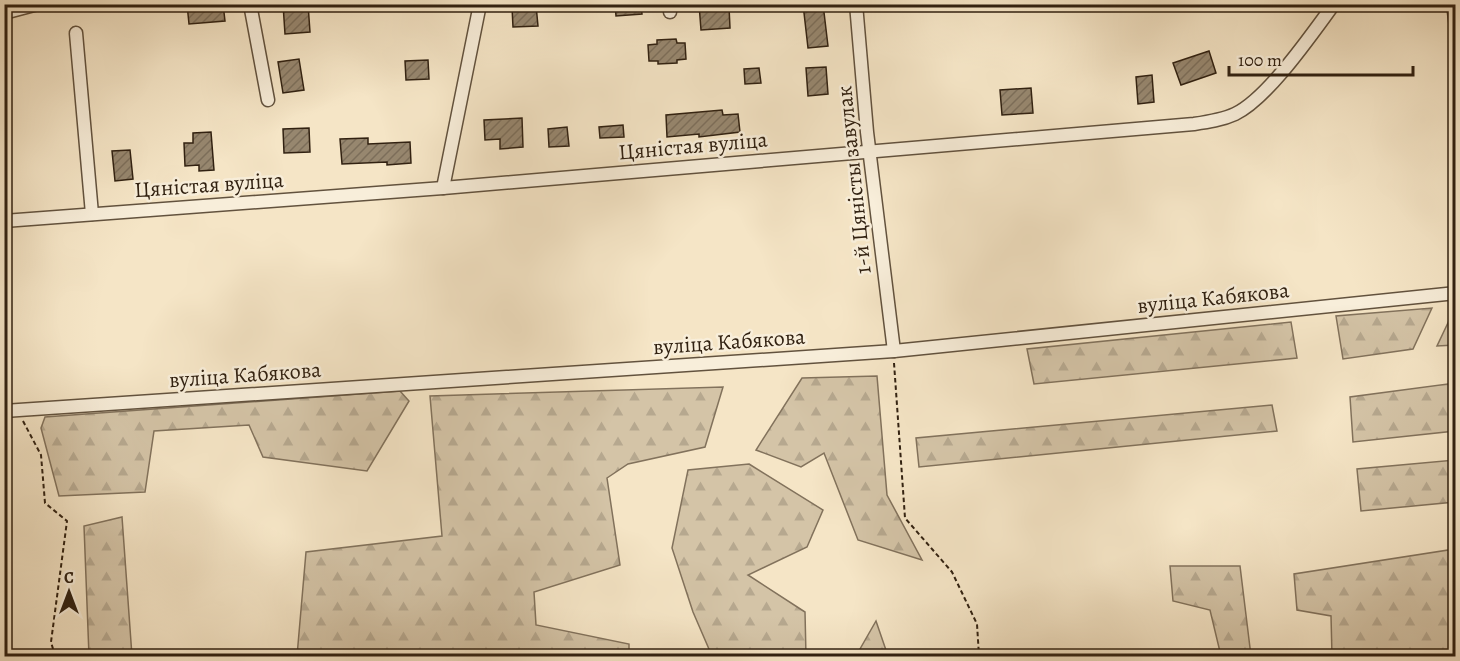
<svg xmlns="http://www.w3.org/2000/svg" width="1460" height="661" font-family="Alegreya,serif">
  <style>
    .forest { fill: url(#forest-firs); stroke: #82725c; stroke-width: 1.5 }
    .building { fill: url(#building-hatch); stroke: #312111; stroke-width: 1.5 }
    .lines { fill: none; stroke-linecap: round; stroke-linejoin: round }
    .minor-casing { stroke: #62523e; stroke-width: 15 }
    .path { stroke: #312111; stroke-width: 2; stroke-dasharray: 4.5 3; stroke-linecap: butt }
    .minor { stroke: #f8eeda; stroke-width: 12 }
    .labels { text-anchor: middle; stroke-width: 5; stroke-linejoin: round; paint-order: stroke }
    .street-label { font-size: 22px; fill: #312111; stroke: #f8eeda }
  </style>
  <defs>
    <pattern id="forest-firs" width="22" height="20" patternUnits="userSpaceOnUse" patternTransform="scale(1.5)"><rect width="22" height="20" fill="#d4c4a7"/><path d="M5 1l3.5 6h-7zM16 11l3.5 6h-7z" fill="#b6a88f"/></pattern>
    <pattern id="building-hatch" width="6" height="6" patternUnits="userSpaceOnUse" patternTransform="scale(1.5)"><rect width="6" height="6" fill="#97876f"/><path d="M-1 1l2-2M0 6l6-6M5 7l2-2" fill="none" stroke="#7c6e5a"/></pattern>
  </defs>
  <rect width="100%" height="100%" fill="#f5e5c6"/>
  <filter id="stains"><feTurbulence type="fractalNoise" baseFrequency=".00333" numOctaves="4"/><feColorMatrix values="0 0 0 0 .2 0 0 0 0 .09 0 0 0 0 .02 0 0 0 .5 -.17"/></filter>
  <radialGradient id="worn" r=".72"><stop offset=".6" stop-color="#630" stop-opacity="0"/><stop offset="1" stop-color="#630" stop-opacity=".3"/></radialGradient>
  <g class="forest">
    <polygon points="1432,308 1413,349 1343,359 1336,316"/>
    <polygon points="1455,308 1455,345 1437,346"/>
    <polygon points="1291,322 1297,358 1034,384 1027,349"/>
    <polygon points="877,376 887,495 922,560 858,540 824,453 801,467 756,450 802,378"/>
    <polygon points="1455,383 1455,431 1353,442 1350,397"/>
    <polygon points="723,387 705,447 628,464 607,478 620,565 534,592 536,625 629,644 629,656 297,656 306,552 442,536 430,396"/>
    <polygon points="400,391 409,401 367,471 263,457 249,425 154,431 145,492 59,496 41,428 45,417"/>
    <polygon points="1272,405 1277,431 919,467 916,438"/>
    <polygon points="1455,460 1455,502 1361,511 1357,469"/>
    <polygon points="749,464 823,510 807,547 748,575 805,612 806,656 712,656 693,612 672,548 688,470"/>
    <polygon points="122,517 132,656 89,656 84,526"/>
    <polygon points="1455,549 1455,656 1332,656 1331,616 1297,610 1294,574"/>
    <polygon points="1170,566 1240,566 1251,656 1221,656 1210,610 1173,601"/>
    <polygon points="876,621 888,656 856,656"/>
  </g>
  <g class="building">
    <polygon points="187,4 223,4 225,21 189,24"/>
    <polygon points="283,4 308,4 310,32 285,34"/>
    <polygon points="615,4 641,4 642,14 616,16"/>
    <polygon points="699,4 729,7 730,28 701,30"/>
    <polygon points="803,4 823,4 828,46 808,48"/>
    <polygon points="536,5 538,26 513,27 512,7"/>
    <polygon points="676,39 677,43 685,43 686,59 677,60 677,63 658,64 658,61 649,61 648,45 657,44 657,40"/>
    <polygon points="1209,51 1216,73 1181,85 1173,63"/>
    <polygon points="299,59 304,90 283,93 278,62"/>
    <polygon points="428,60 429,79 406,80 405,61"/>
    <polygon points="826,67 828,94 808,96 806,68"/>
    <polygon points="759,68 761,83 745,84 744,69"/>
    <polygon points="1152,75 1154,102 1138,104 1136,77"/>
    <polygon points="1031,88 1033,113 1002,115 1000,90"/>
    <polygon points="722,110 723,115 738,114 740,132 699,137 699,134 667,137 666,115"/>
    <polygon points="522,118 523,147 500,149 500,139 485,140 484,120"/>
    <polygon points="623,125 624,137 600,138 599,127"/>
    <polygon points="567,127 569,146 549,147 548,129"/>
    <polygon points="309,128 310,152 284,153 283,129"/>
    <polygon points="211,132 214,170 199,171 199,165 185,166 184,143 193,143 193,133"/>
    <polygon points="368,138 368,144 410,142 411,163 387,165 387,162 342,164 340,139"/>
    <polygon points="130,150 133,179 115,181 112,151"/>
  </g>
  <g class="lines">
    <g class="minor-casing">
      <g id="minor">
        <polyline points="250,4 268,100"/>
        <polyline points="670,4 670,12"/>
        <polyline points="856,4 867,132 894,351"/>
        <polyline points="1453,4 1456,27"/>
        <polyline points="4,13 38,4"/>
        <polyline points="76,33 92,214"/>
        <polyline points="443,188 480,4"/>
        <path d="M4,221l439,-33 751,-64c14,-2 28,-4 41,-10 33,-16 76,-79 99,-110"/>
        <polyline points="4,411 894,351 1456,293"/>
      </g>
    </g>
    <g class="path">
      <polyline points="894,363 905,518 952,572 977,624 979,656"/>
      <polyline points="23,421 41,455 45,503 67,521 51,642 55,656"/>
    </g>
    <use href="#minor" class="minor"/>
  </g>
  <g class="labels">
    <g class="street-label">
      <text transform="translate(693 145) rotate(-5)" y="8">Цяністая вуліца</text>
      <text transform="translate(853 180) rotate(-96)" y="8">1-й Цяністы завулак</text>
      <text transform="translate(209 184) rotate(-4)" y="8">Цяністая вуліца</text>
      <text transform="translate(1213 297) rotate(-6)" y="8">вуліца Кабякова</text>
      <text transform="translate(729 341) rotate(-4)" y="8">вуліца Кабякова</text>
      <text transform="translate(245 374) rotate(-4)" y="8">вуліца Кабякова</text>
    </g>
  </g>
  <rect width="1460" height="661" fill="none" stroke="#f5e5c6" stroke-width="24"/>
  <rect x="6" y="6" width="1448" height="649" fill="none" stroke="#312111" stroke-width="3"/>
  <rect x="12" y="12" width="1436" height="637" fill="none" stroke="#312111" stroke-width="1.5"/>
  <g transform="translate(69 592)" stroke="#f8eeda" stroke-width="4.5" paint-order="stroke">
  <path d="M0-4.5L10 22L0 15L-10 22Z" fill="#312111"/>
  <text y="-9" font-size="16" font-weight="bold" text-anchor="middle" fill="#312111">С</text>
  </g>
  <path d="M1229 66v9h184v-9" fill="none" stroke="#312111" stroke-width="3"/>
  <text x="1238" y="66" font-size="18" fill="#312111" stroke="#f8eeda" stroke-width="4.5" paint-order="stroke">100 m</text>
  <rect width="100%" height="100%" filter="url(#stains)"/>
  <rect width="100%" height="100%" fill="url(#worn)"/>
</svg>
